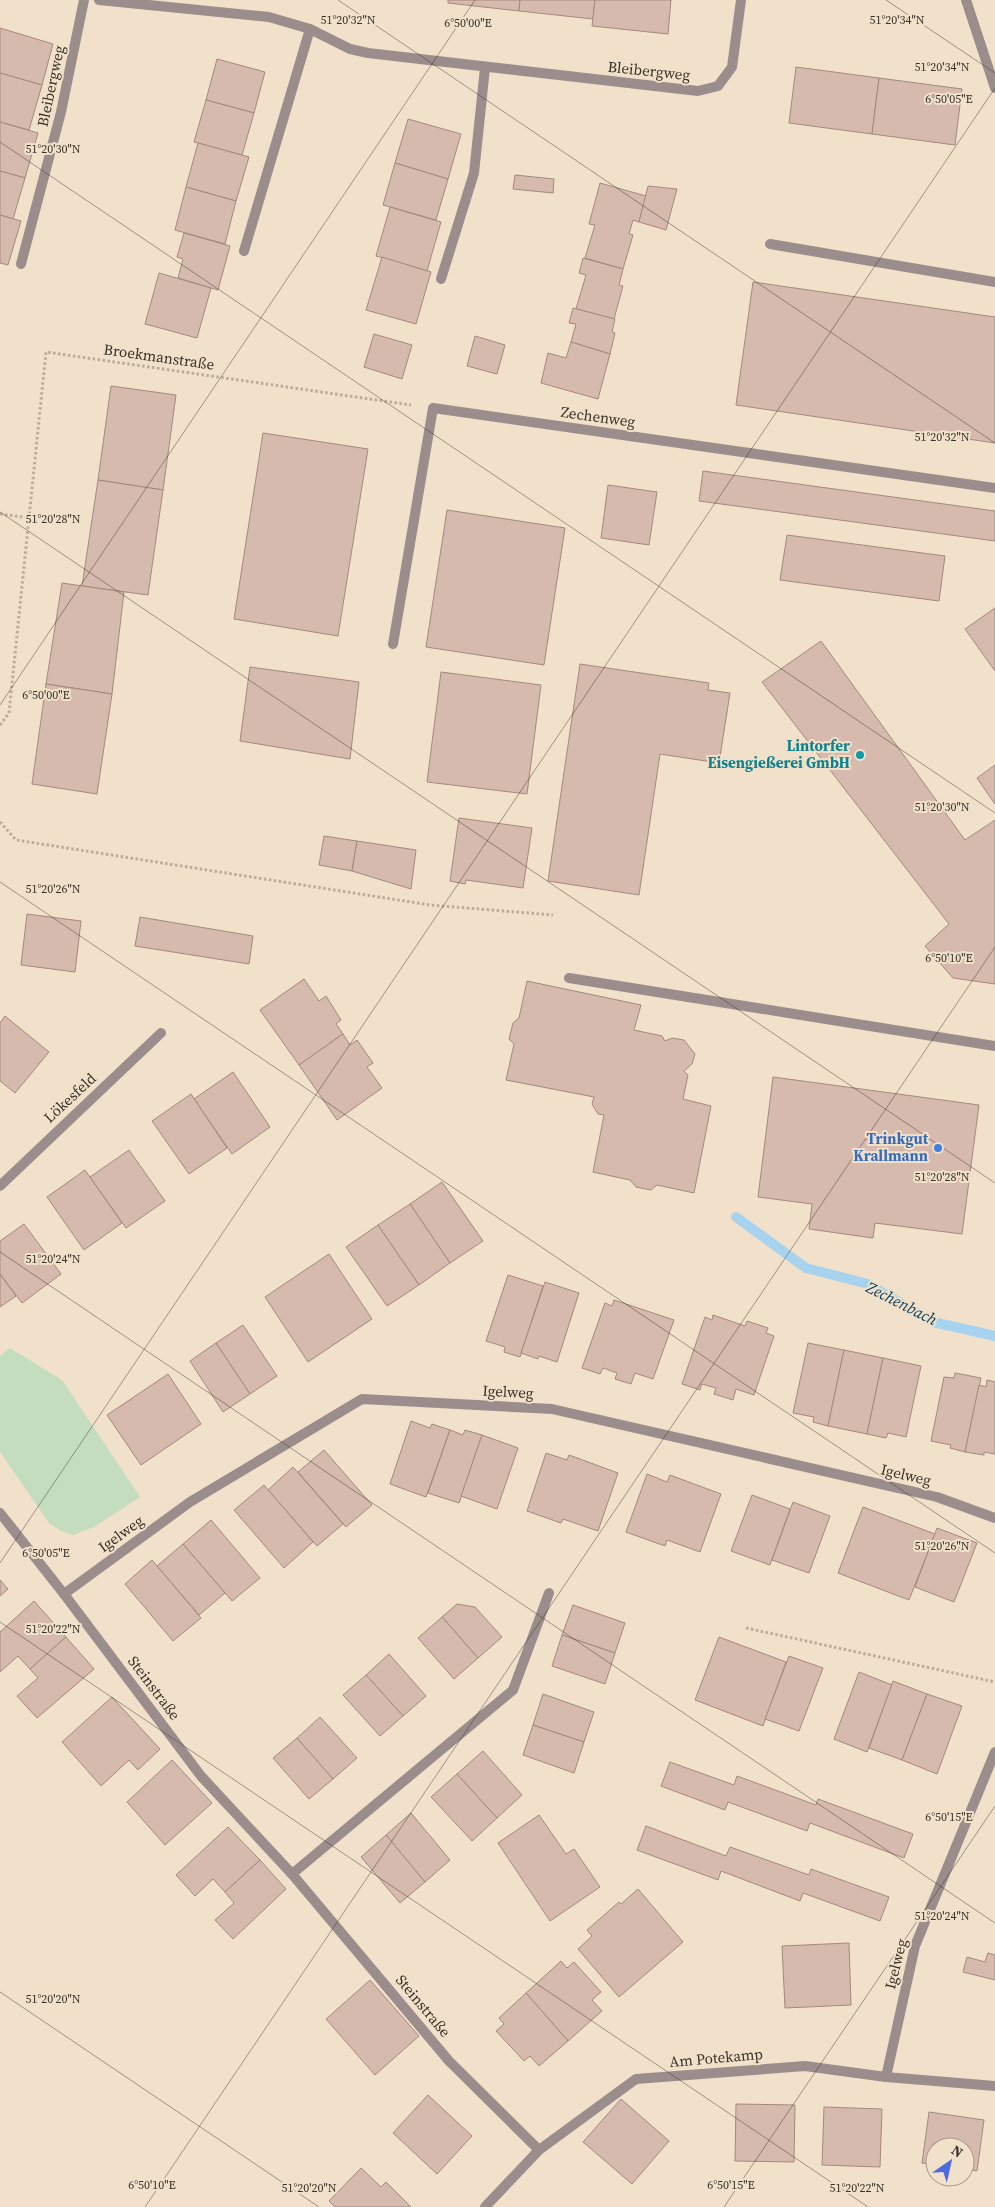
<svg xmlns="http://www.w3.org/2000/svg" width="995" height="2207" font-family="'Source Serif 4',serif">
  <style>
    .green { fill: #c3ddbe }
    .lines { fill: none; stroke-linecap: round; stroke-linejoin: round }
    .stream { stroke: #a8d3ef; stroke-width: 10 }
    .building { fill: #d6baae; stroke: #a3897d }
    .path { stroke: #baac9a; stroke-width: 3; stroke-dasharray: 2.5 2.5; stroke-linecap: butt }
    .service { stroke: #9a8d8b; stroke-width: 10 }
    .minor { stroke: #9a8d8b; stroke-width: 10 }
    .tertiary { stroke: #9a8d8b; stroke-width: 10 }
    .ticks { fill: none; stroke: #383229; stroke-width: 1; stroke-opacity: 0.45 }
    .culture-dot { fill: #0f9aa8; stroke: #f2e1ca; stroke-width: 2 }
    .shop-dot { fill: #3f7fe0; stroke: #f2e1ca; stroke-width: 2 }
    .labels { text-anchor: middle; stroke-width: 4; stroke-linejoin: round; paint-order: stroke }
    .street-label { font-size: 15px; fill: #383229; stroke: #f2e1ca }
    .culture-label { font-size: 15px; font-weight: bold; fill: #0d838f; stroke: #f2e1ca; text-anchor: end }
    .shop-label { font-size: 15px; font-weight: bold; fill: #366cbe; stroke: #f2e1ca; text-anchor: end }
    .water-label { font-size: 16px; font-style: italic; fill: #0e425f; stroke: #f2e1ca }
    .ticks-label { font-size: 12px; text-anchor: middle; fill: #383229; stroke: #f2e1ca; stroke-width: 4; stroke-linejoin: round; paint-order: stroke }
  </style>
  <rect width="100%" height="100%" fill="#f2e1ca"/>
  <polygon class="green" points="10,1348 62,1380 140,1497 94,1527 73,1535 61,1531 49,1523 0,1452 0,1356"/>
  <g class="lines">
    <polyline class="stream" points="736,1217 806,1268 868,1284 933,1322 995,1336"/>
  </g>
  <g class="building">
    <polygon points="448,0 520,0 519,11 448,3"/>
    <polygon points="520,0 595,0 593,19 519,11"/>
    <polygon points="595,0 671,0 668,34 592,26"/>
    <polygon points="0,28 53,44 42,85 0,73"/>
    <polygon points="217,59 265,72 254,113 206,100"/>
    <polygon points="796,67 879,78 872,134 789,123"/>
    <polygon points="0,73 42,85 29,130 0,122"/>
    <polygon points="879,78 962,89 955,145 872,134"/>
    <polygon points="206,100 254,113 242,155 194,142"/>
    <polygon points="408,119 461,134 448,179 395,163"/>
    <polygon points="0,122 38,133 25,178 0,171"/>
    <polygon points="198,143 249,157 236,201 186,187"/>
    <polygon points="395,163 448,179 436,220 383,205"/>
    <polygon points="0,171 25,178 13,219 0,215"/>
    <polygon points="515,175 554,179 553,193 513,189"/>
    <polygon points="600,183 646,196 639,222 633,220 629,234 633,235 623,269 585,258 595,225 589,224"/>
    <polygon points="648,186 677,189 666,230 639,222"/>
    <polygon points="186,187 236,201 225,244 175,230"/>
    <polygon points="390,207 441,222 427,271 376,256"/>
    <polygon points="0,215 21,221 8,265 0,263"/>
    <polygon points="184,233 230,246 218,290 178,278 183,259 177,257"/>
    <polygon points="382,257 431,272 416,324 366,310"/>
    <polygon points="583,258 623,269 619,285 623,286 614,319 576,309 586,275 579,273"/>
    <polygon points="159,273 211,288 197,338 145,324"/>
    <polygon points="753,282 995,317 995,443 736,405"/>
    <polygon points="573,308 615,319 612,332 615,333 610,354 571,342 576,324 569,323"/>
    <polygon points="374,334 412,345 402,379 364,367"/>
    <polygon points="475,336 505,345 497,374 467,366"/>
    <polygon points="571,342 610,354 598,399 541,383 548,353 566,358"/>
    <polygon points="111,386 176,395 163,490 98,480"/>
    <polygon points="263,433 368,449 338,636 234,619"/>
    <polygon points="703,471 995,511 995,541 699,501"/>
    <polygon points="98,480 163,490 148,595 82,586"/>
    <polygon points="608,485 657,492 649,545 601,538"/>
    <polygon points="447,510 565,528 544,665 426,647"/>
    <polygon points="787,535 945,556 939,601 780,580"/>
    <polygon points="62,583 124,592 112,694 46,684"/>
    <polygon points="995,608 995,671 965,629"/>
    <polygon points="821,641 965,840 995,820 995,984 953,978 925,946 949,924 762,682"/>
    <polygon points="580,664 709,683 708,690 730,693 719,763 660,754 639,895 548,881"/>
    <polygon points="250,667 359,682 350,759 240,741"/>
    <polygon points="441,672 541,685 527,794 427,782"/>
    <polygon points="46,684 112,694 97,794 32,784"/>
    <polygon points="995,765 995,804 977,778"/>
    <polygon points="459,818 532,828 523,888 466,880 465,884 450,881"/>
    <polygon points="324,836 357,841 352,871 319,865"/>
    <polygon points="357,841 416,850 411,889 352,871"/>
    <polygon points="27,914 81,921 75,972 21,965"/>
    <polygon points="140,917 253,936 249,964 135,946"/>
    <polygon points="304,979 319,1001 326,996 341,1020 336,1024 343,1034 299,1065 260,1010"/>
    <polygon points="527,981 641,1005 634,1030 662,1036 665,1041 672,1038 684,1040 695,1054 692,1064 684,1071 688,1075 683,1099 711,1106 694,1193 657,1185 651,1190 636,1187 630,1180 593,1172 604,1115 598,1114 592,1104 594,1097 506,1080 514,1044 509,1039 513,1023 519,1018"/>
    <polygon points="5,1016 49,1052 15,1093 0,1081 0,1023"/>
    <polygon points="343,1034 350,1045 357,1040 373,1063 367,1067 382,1088 337,1120 299,1065"/>
    <polygon points="233,1072 270,1127 232,1154 194,1099"/>
    <polygon points="773,1077 979,1105 962,1234 875,1223 873,1238 809,1229 812,1204 758,1197"/>
    <polygon points="191,1094 227,1148 189,1174 152,1121"/>
    <polygon points="129,1150 165,1201 126,1228 90,1177"/>
    <polygon points="85,1170 122,1223 84,1250 47,1197"/>
    <polygon points="442,1182 483,1241 450,1263 410,1204"/>
    <polygon points="410,1204 450,1263 419,1285 378,1225"/>
    <polygon points="24,1224 61,1274 22,1303 0,1274 0,1241"/>
    <polygon points="378,1225 419,1285 387,1306 346,1247"/>
    <polygon points="329,1254 372,1319 308,1362 265,1297"/>
    <polygon points="0,1274 16,1296 0,1307"/>
    <polygon points="508,1275 543,1286 520,1357 504,1352 505,1347 486,1341"/>
    <polygon points="545,1282 579,1293 557,1362 539,1356 538,1359 521,1353"/>
    <polygon points="614,1300 674,1320 653,1379 635,1373 631,1384 615,1379 617,1373 603,1368 600,1374 582,1368 605,1303 612,1306"/>
    <polygon points="713,1315 745,1326 747,1321 768,1328 766,1333 774,1336 754,1395 736,1389 733,1400 714,1394 716,1388 702,1384 700,1390 682,1384 705,1317 712,1320"/>
    <polygon points="243,1325 277,1376 250,1394 216,1343"/>
    <polygon points="216,1343 250,1394 223,1412 190,1361"/>
    <polygon points="808,1343 844,1350 828,1426 813,1422 814,1417 793,1413"/>
    <polygon points="844,1350 883,1358 867,1434 828,1426"/>
    <polygon points="883,1358 921,1366 906,1437 888,1433 886,1438 867,1434"/>
    <polygon points="955,1373 981,1378 965,1452 950,1448 951,1445 931,1441 944,1377 954,1378"/>
    <polygon points="168,1374 201,1424 141,1465 107,1415"/>
    <polygon points="987,1380 995,1382 995,1454 984,1452 984,1455 965,1452 979,1385 986,1387"/>
    <polygon points="411,1421 430,1428 432,1424 450,1430 426,1497 390,1484"/>
    <polygon points="450,1430 463,1435 465,1430 482,1435 459,1503 428,1493"/>
    <polygon points="482,1435 518,1448 497,1509 461,1496"/>
    <polygon points="324,1450 372,1505 346,1527 298,1472"/>
    <polygon points="546,1453 567,1460 569,1455 618,1473 598,1531 563,1519 561,1523 527,1511"/>
    <polygon points="293,1467 343,1524 317,1546 268,1490"/>
    <polygon points="647,1474 667,1482 670,1475 721,1494 700,1552 667,1540 665,1546 626,1532"/>
    <polygon points="264,1485 313,1542 284,1568 234,1510"/>
    <polygon points="752,1495 790,1509 770,1565 731,1551"/>
    <polygon points="793,1502 830,1516 809,1573 772,1560"/>
    <polygon points="863,1507 935,1534 909,1600 838,1573"/>
    <polygon points="211,1520 260,1578 232,1601 183,1544"/>
    <polygon points="937,1528 977,1543 954,1602 915,1587"/>
    <polygon points="183,1544 225,1593 199,1615 157,1566"/>
    <polygon points="152,1560 201,1618 173,1641 125,1584"/>
    <polygon points="0,1580 8,1589 0,1596"/>
    <polygon points="34,1601 66,1637 30,1669 18,1656 0,1672 0,1632"/>
    <polygon points="457,1604 475,1607 502,1637 478,1658 442,1617"/>
    <polygon points="573,1605 625,1623 615,1653 562,1635"/>
    <polygon points="442,1617 478,1658 454,1679 418,1638"/>
    <polygon points="562,1635 615,1653 605,1684 552,1666"/>
    <polygon points="66,1637 94,1669 37,1718 17,1696 38,1678 30,1669"/>
    <polygon points="719,1637 786,1662 763,1726 695,1700"/>
    <polygon points="389,1654 426,1696 403,1716 366,1675"/>
    <polygon points="789,1656 823,1668 799,1731 765,1719"/>
    <polygon points="859,1672 892,1685 867,1752 834,1739"/>
    <polygon points="366,1675 403,1716 380,1736 343,1695"/>
    <polygon points="893,1681 927,1694 902,1760 869,1748"/>
    <polygon points="543,1694 594,1712 584,1742 533,1725"/>
    <polygon points="927,1694 962,1706 937,1774 902,1760"/>
    <polygon points="112,1697 160,1749 138,1770 129,1760 101,1786 62,1742"/>
    <polygon points="320,1717 357,1758 333,1779 297,1738"/>
    <polygon points="533,1725 584,1742 574,1773 523,1755"/>
    <polygon points="297,1738 333,1779 309,1799 273,1758"/>
    <polygon points="483,1751 522,1795 497,1818 457,1774"/>
    <polygon points="172,1760 212,1803 165,1845 127,1802"/>
    <polygon points="670,1762 734,1785 737,1776 816,1805 818,1799 913,1834 904,1858 810,1823 807,1831 728,1802 725,1810 661,1786"/>
    <polygon points="457,1774 497,1818 472,1841 431,1797"/>
    <polygon points="411,1813 450,1860 425,1882 386,1835"/>
    <polygon points="539,1815 566,1854 574,1849 600,1887 550,1921 498,1843"/>
    <polygon points="646,1826 726,1856 730,1847 809,1875 811,1869 889,1897 880,1921 803,1893 800,1901 721,1871 718,1880 637,1850"/>
    <polygon points="228,1827 260,1860 225,1892 213,1879 195,1896 176,1875"/>
    <polygon points="386,1835 425,1882 400,1903 361,1857"/>
    <polygon points="260,1860 286,1889 233,1939 215,1920 234,1903 225,1892"/>
    <polygon points="638,1889 683,1942 619,1997 578,1949 592,1936 587,1930 619,1902 621,1904"/>
    <polygon points="849,1943 851,2005 785,2008 782,1946"/>
    <polygon points="988,1953 995,1955 995,1980 963,1972 967,1957 985,1962"/>
    <polygon points="561,1961 567,1968 574,1962 601,1992 592,2000 602,2011 568,2041 526,1993"/>
    <polygon points="370,1980 419,2036 375,2075 326,2019"/>
    <polygon points="526,1993 568,2041 539,2066 530,2056 524,2061 496,2031 504,2024 499,2018"/>
    <polygon points="428,2095 472,2136 437,2174 393,2133"/>
    <polygon points="621,2099 669,2141 632,2184 583,2142"/>
    <polygon points="736,2104 795,2105 794,2162 735,2161"/>
    <polygon points="824,2107 882,2109 880,2167 822,2165"/>
    <polygon points="929,2112 984,2120 977,2171 965,2169 965,2147 935,2147 935,2165 922,2163"/>
    <polygon points="361,2168 381,2187 386,2182 411,2207 335,2207 329,2201"/>
  </g>
  <g class="lines">
    <g class="path">
      <polyline points="0,514 30,518"/>
      <polyline points="0,725 9,713 46,352 411,405"/>
      <polyline points="0,822 16,840 430,905 553,915"/>
      <polyline points="746,1628 995,1682"/>
    </g>
    <g class="service">
      <polyline points="770,244 995,282"/>
      <polyline points="244,251 310,29"/>
      <polyline points="21,264 61,112 84,0"/>
      <polyline points="441,279 474,173 485,68"/>
      <polyline points="569,978 995,1046"/>
    </g>
    <g class="minor">
      <polyline points="99,0 269,17 310,29 350,49 368,53 698,91 718,86 732,67 741,0"/>
      <polyline points="393,644 433,408 995,488"/>
      <polyline points="0,1186 161,1033"/>
      <polyline points="0,1513 64,1594 201,1776 292,1874 449,2061 539,2150"/>
      <polyline points="64,1594 190,1502 362,1399 552,1409 937,1497 995,1518"/>
      <polyline points="292,1874 513,1690 549,1593"/>
      <polyline points="886,2077 915,1946 995,1752"/>
      <polyline points="485,2207 539,2150 636,2079 805,2066 886,2077 995,2086"/>
    </g>
    <polyline class="tertiary" points="966,0 995,88"/>
  </g>
  <path class="ticks" d="M338,0l657,443M886,0l109,73M0,142l995,671M0,512l995,671M0,705l475,-705M0,882l995,671M0,1252l995,671M0,1563l995,-1475M0,1622l868,585M0,1992l319,215M145,2207l850,-1260M724,2207l271,-401"/>
  <circle class="culture-dot" cx="860" cy="755" r="5"/>
  <circle class="shop-dot" cx="938" cy="1148" r="5"/>
  <g class="labels">
    <g class="street-label">
      <text transform="translate(649 71) rotate(6)" y="5">Bleibergweg</text>
      <text transform="translate(51 86) rotate(-78)" y="5">Bleibergweg</text>
      <text transform="translate(159 357) rotate(8)" y="5">Broekmanstraße</text>
      <text transform="translate(598 417) rotate(8)" y="5">Zechenweg</text>
      <text transform="translate(70 1098) rotate(-43)" y="5">Lökesfeld</text>
      <text transform="translate(508 1392) rotate(3)" y="5">Igelweg</text>
      <text transform="translate(906 1475) rotate(13)" y="5">Igelweg</text>
      <text transform="translate(121 1534) rotate(-36)" y="5">Igelweg</text>
      <text transform="translate(154 1688) rotate(53)" y="5">Steinstraße</text>
      <text transform="translate(896 1964) rotate(-76)" y="5">Igelweg</text>
      <text transform="translate(423 2006) rotate(50)" y="5">Steinstraße</text>
      <text transform="translate(716 2058) rotate(-5)" y="5">Am Potekamp</text>
    </g>
    <g class="culture-label">
      <text x="850" y="751">Lintorfer<tspan x="850" dy="17">Eisengießerei GmbH</tspan></text>
    </g>
    <g class="shop-label">
      <text x="928" y="1144">Trinkgut<tspan x="928" dy="17">Krallmann</tspan></text>
    </g>
    <g class="water-label">
      <text transform="translate(902 1303) rotate(27)" y="6">Zechenbach</text>
    </g>
  </g>
  <g class="ticks-label">
    <text x="897" y="24">51°20'34"N</text>
    <text x="348" y="24">51°20'32"N</text>
    <text x="468" y="27">6°50'00"E</text>
    <text x="942" y="71">51°20'34"N</text>
    <text x="949" y="103">6°50'05"E</text>
    <text x="53" y="153">51°20'30"N</text>
    <text x="942" y="441">51°20'32"N</text>
    <text x="53" y="523">51°20'28"N</text>
    <text x="46" y="699">6°50'00"E</text>
    <text x="942" y="811">51°20'30"N</text>
    <text x="53" y="893">51°20'26"N</text>
    <text x="949" y="962">6°50'10"E</text>
    <text x="942" y="1181">51°20'28"N</text>
    <text x="53" y="1263">51°20'24"N</text>
    <text x="942" y="1550">51°20'26"N</text>
    <text x="46" y="1557">6°50'05"E</text>
    <text x="53" y="1633">51°20'22"N</text>
    <text x="949" y="1821">6°50'15"E</text>
    <text x="942" y="1920">51°20'24"N</text>
    <text x="53" y="2003">51°20'20"N</text>
    <text x="152" y="2189">6°50'10"E</text>
    <text x="731" y="2189">6°50'15"E</text>
    <text x="309" y="2192">51°20'20"N</text>
    <text x="857" y="2192">51°20'22"N</text>
  </g>
  <g transform="translate(950 2162) rotate(34)"><circle r="24" fill="#f2e1ca" stroke="#a89b8a"/>
  <path d="M0-4L9 19L0 12L-9 19Z" fill="#4d6bdf"/>
  <text y="-8" font-size="14" font-weight="bold" text-anchor="middle" fill="#383229">N</text>
  </g>
</svg>
